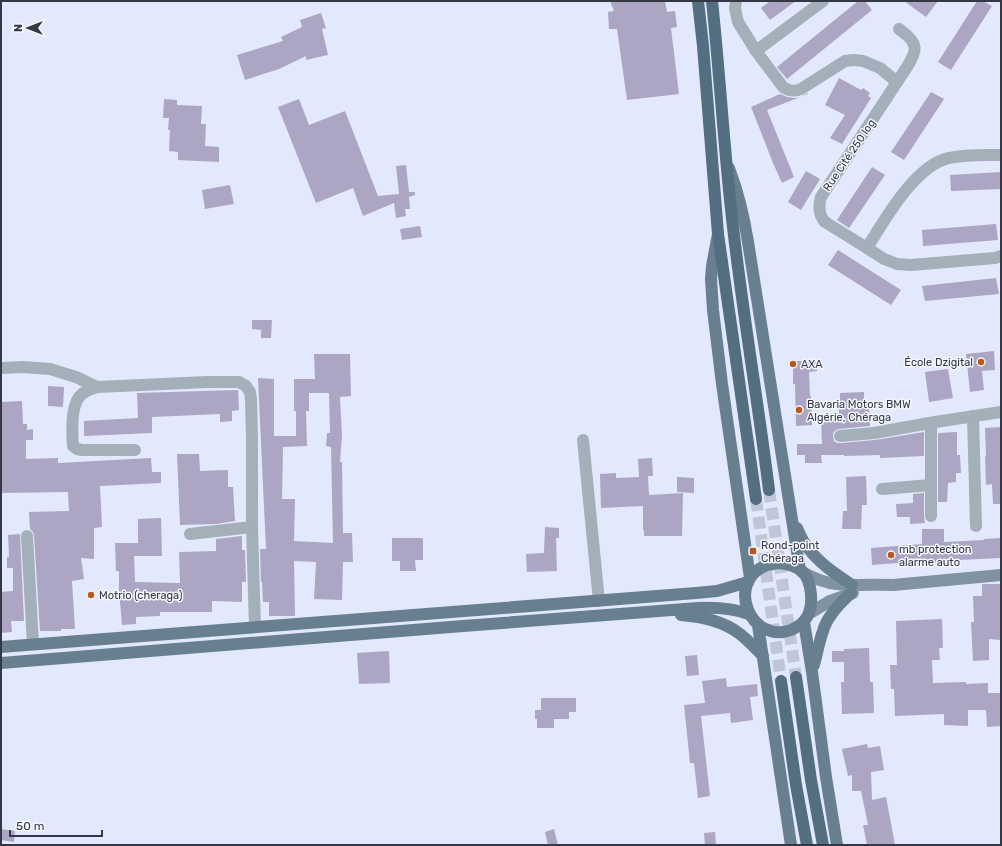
<svg xmlns="http://www.w3.org/2000/svg" width="1002" height="846" font-family="Rubik,sans-serif">
  <style>
    .building { fill: #aca5c4; fill-rule: evenodd }
    .lines { fill: none; stroke-linecap: round; stroke-linejoin: round }
    .highway-tunnel { stroke: #bfc6d7; stroke-width: 12; stroke-dasharray: 12 6; stroke-linecap: butt }
    .street { stroke: #a3b0b9; stroke-width: 12 }
    .secondary { stroke: #8193a1; stroke-width: 12 }
    .primary { stroke: #687f90; stroke-width: 12 }
    .highway { stroke: #536d81; stroke-width: 12 }
    .poi-dot { fill: #bb581f; stroke: #f4f7fd; stroke-width: 1.5 }
    .labels { text-anchor: middle; stroke-width: 3; stroke-linejoin: round; paint-order: stroke }
    .street-label { font-size: 11px; fill: #343844; stroke: #f4f7fd }
    .poi-label { font-size: 11px; fill: #343844; stroke: #f4f7fd; text-anchor: start }
  </style>
  <rect width="100%" height="100%" fill="#e2e9fc"/>
  <g class="building">
    <polygon points="610,1 665,1 667,12 675,11 677,27 671,28 679,94 627,100 617,29 609,29 608,12 614,11"/>
    <polygon points="770,1 796,1 770,20 761,8"/>
    <polygon points="858,1 865,1 872,10 787,79 777,67"/>
    <polygon points="904,1 938,1 926,17"/>
    <polygon points="977,1 983,1 992,6 951,70 938,62"/>
    <polygon points="321,13 326,28 322,29 328,55 306,60 306,56 279,69 245,80 237,55 283,41 281,37 302,27 300,20"/>
    <polygon points="839,78 861,90 863,88 870,93 868,96 871,98 842,144 830,138 845,115 825,105"/>
    <polygon points="931,92 944,99 904,160 891,152"/>
    <polygon points="808,93 808,94 767,110 794,177 782,183 773,163 751,107 780,94 787,97 794,98 801,97"/>
    <polygon points="164,99 177,100 177,105 202,106 201,124 206,124 205,146 219,147 219,162 178,160 178,152 169,151 170,130 168,130 169,118 163,118"/>
    <polygon points="299,99 309,125 345,111 378,196 399,194 396,166 406,165 409,192 415,192 415,195 409,197 410,209 405,209 406,216 396,218 394,203 363,216 353,188 316,203 278,107"/>
    <polygon points="872,167 885,175 849,228 837,220"/>
    <polygon points="806,171 820,179 801,210 788,202"/>
    <polygon points="1001,172 1001,189 951,191 950,175"/>
    <polygon points="230,185 234,204 205,209 202,190"/>
    <polygon points="996,224 998,240 923,246 922,230"/>
    <polygon points="420,226 422,237 402,240 400,229"/>
    <polygon points="838,250 901,290 891,305 828,265"/>
    <polygon points="996,278 999,294 925,301 922,286"/>
    <polygon points="252,320 272,320 271,338 261,338 261,330 252,329"/>
    <polygon points="994,351 995,370 982,371 984,390 970,392 966,354"/>
    <path d="M314,354h36l1,42 -11,1 2,39 -2,26h2l1,71h9l1,29h-10l-1,38 -28,-1 2,-37 -22,-1 1,55h-26v-14h-6l-1,-20h-1l-1,-33h6l-8,-171 16,1v57h22v-25h-2v-32h21zM309,393h20l1,40h-3l-1,13 5,1 2,96 -39,-2 1,-42h-13l1,-52 24,-1 -1,-35h3z"/>
    <polygon points="793,361 817,361 817,371 809,372 810,396 811,396 812,425 796,426 795,384 793,384"/>
    <polygon points="948,369 953,398 929,402 925,372"/>
    <polygon points="48,386 64,387 63,407 48,406"/>
    <polygon points="237,390 238,390 239,410 232,411 232,421 220,422 220,414 152,417 152,433 84,436 84,421 138,418 137,393"/>
    <polygon points="864,392 864,408 869,408 870,426 839,429 836,430 833,433 833,437 834,441 837,443 841,443 875,440 924,432 924,456 880,458 880,455 844,456 844,455 821,455 822,463 805,463 805,455 797,455 797,444 822,444 821,420 839,419 839,409 840,409 840,393"/>
    <polygon points="22,401 23,424 27,424 27,430 33,429 33,440 26,440 26,459 58,458 58,463 151,458 152,472 161,472 161,483 100,486 102,527 94,528 94,559 81,558 84,579 72,581 75,629 61,629 61,631 40,631 34,536 33,532 30,529 29,512 69,511 68,492 1,493 1,402"/>
    <polygon points="1001,427 1001,504 993,504 992,484 986,485 985,456 986,456 985,428"/>
    <polygon points="957,432 957,455 960,455 961,473 956,473 956,482 948,483 947,502 938,502 938,433"/>
    <polygon points="177,454 199,454 200,471 228,470 228,487 233,487 235,521 216,524 180,525"/>
    <polygon points="652,458 653,476 648,476 649,495 683,493 682,536 644,536 644,530 643,530 643,506 601,508 600,474 616,473 616,478 639,477 638,459"/>
    <polygon points="866,476 867,505 862,505 861,529 842,529 843,511 847,511 846,477"/>
    <polygon points="677,477 694,478 694,493 677,492"/>
    <polygon points="924,493 924,516 925,523 910,524 910,517 897,517 896,504 913,503 913,494"/>
    <polygon points="161,518 162,556 134,556 135,582 180,583 179,552 216,551 216,539 242,536 242,550 245,550 246,582 242,582 242,602 212,601 212,612 160,612 160,616 136,617 136,624 122,625 119,591 119,571 116,571 115,543 138,543 138,519"/>
    <polygon points="545,527 559,528 559,538 556,538 557,571 527,572 526,554 544,553"/>
    <polygon points="922,529 944,529 944,542 984,540 984,539 1001,538 1001,558 959,560 959,561 923,563 923,561 872,565 871,548 922,544"/>
    <polygon points="20,534 24,621 11,621 12,632 1,633 1,592 13,591 13,568 7,568 7,557 9,557 8,535"/>
    <polygon points="392,538 423,538 423,560 415,560 416,571 400,571 400,561 392,561"/>
    <polygon points="982,584 1001,584 1001,640 989,639 989,660 973,661 971,622 974,622 973,596 982,596"/>
    <polygon points="942,619 943,648 939,648 940,660 932,660 933,683 966,682 966,684 988,683 988,693 1001,693 1001,726 987,727 986,710 968,710 968,726 944,725 944,714 895,716 894,689 891,689 890,665 897,665 896,621"/>
    <polygon points="869,648 870,682 873,682 874,713 842,714 841,682 844,682 844,662 832,662 832,651 844,651 844,649"/>
    <polygon points="389,651 390,683 359,684 357,653"/>
    <polygon points="697,655 699,675 687,676 685,656"/>
    <polygon points="726,678 727,687 757,684 758,696 750,697 753,720 731,723 730,713 701,716 710,796 698,798 694,763 690,763 684,705 705,703 702,681"/>
    <polygon points="541,698 576,698 576,712 569,712 569,719 554,719 554,728 537,728 537,719 535,719 535,710 541,710"/>
    <polygon points="867,744 868,748 880,746 884,770 871,772 872,800 886,797 895,845 867,845 863,825 868,825 861,791 852,791 852,775 848,776 842,749"/>
    <polygon points="1,829 15,831 14,842 1,840"/>
    <polygon points="554,829 558,845 548,845 545,832"/>
    <polygon points="715,832 716,845 705,845 704,833"/>
  </g>
  <g class="lines">
    <g class="highway-tunnel">
      <polyline points="769,490 796,677"/>
      <polyline points="756,499 781,681"/>
    </g>
    <g class="street">
      <path d="M736,1l-1,7 3,14 18,29 27,36c6,4 11,5 18,2l44,-28 9,-1 9,1 17,7 17,14 -13,20 -63,95c-3,10 -2,18 4,25l42,26c17,-27 48,-83 82,-90 17,-4 35,-3 52,-3"/>
      <polyline points="756,51 823,1"/>
      <path d="M897,82c5,-8 21,-28 17,-37 -2,-7 -10,-12 -15,-16"/>
      <polyline points="867,248 884,259 897,264 911,265 995,258 1001,256"/>
      <polyline points="1,368 23,367 50,369 76,377 97,387"/>
      <polyline points="973,416 976,526"/>
      <polyline points="840,436 874,433 935,422"/>
      <polyline points="583,440 599,601"/>
      <path d="M135,450h-53l-5,-1 -4,-3c-1,-13 -2,-40 7,-50 5,-6 11,-7 17,-9l110,-5h32l7,4 4,6 1,8 1,39v88l3,100"/>
      <polyline points="882,489 931,485"/>
      <polyline points="931,516 931,425 935,422 1001,412"/>
      <polyline points="190,534 252,527"/>
      <polyline points="27,536 33,644"/>
    </g>
    <g class="secondary">
      <path d="M802,572c11,6 23,11 35,12 19,2 38,0 56,1l108,-10"/>
      <polyline points="810,613 830,601 853,593"/>
    </g>
    <g class="primary">
      <path d="M729,168c9,24 15,48 19,74l52,328"/>
      <polyline points="718,234 712,266 711,279 713,310 722,384 750,578"/>
      <path d="M797,528c3,7 6,14 11,20 12,16 28,26 44,37"/>
      <path d="M779,563c8,1 17,3 23,8 10,10 12,34 5,46 -4,7 -9,10 -16,13 -40,15 -67,-48 -24,-65 4,-1 8,-1 12,-2z"/>
      <path d="M681,615c22,2 42,6 59,19 9,7 16,15 23,22"/>
      <polyline points="804,622 812,672 826,777 837,845"/>
      <polyline points="758,625 791,845"/>
      <polyline points="1,647 696,593 717,591 748,582"/>
      <path d="M1,663l462,-37 235,-18c18,-1 34,0 51,6"/>
      <path d="M814,665c3,-11 5,-23 9,-34 4,-15 17,-28 28,-38"/>
    </g>
    <g class="highway">
      <polyline points="698,1 703,46 718,234 756,499"/>
      <path d="M712,1c8,75 12,150 21,226 10,88 25,175 36,263"/>
      <polyline points="796,677 811,780 823,845"/>
      <polyline points="781,681 796,785 807,845"/>
    </g>
  </g>
  <g class="poi-dot">
    <circle cx="981" cy="362" r="4"/>
    <circle cx="793" cy="364" r="4"/>
    <circle cx="799" cy="410" r="4"/>
    <rect x="749" y="547" width="8" height="8" rx="2"/>
    <circle cx="891" cy="555" r="4"/>
    <circle cx="91" cy="595" r="4"/>
  </g>
  <g class="labels">
    <g class="street-label">
      <text transform="translate(849 155) rotate(-56)" y="4">Rue Cité 250 log</text>
    </g>
    <g class="poi-label">
      <text x="973" y="366" text-anchor="end">École Dzigital</text>
      <text x="801" y="368">AXA</text>
      <text x="807" y="408">Bavaria Motors BMW<tspan x="807" dy="13">Algérie, Chéraga</tspan></text>
      <text x="761" y="549">Rond-point<tspan x="761" dy="13">Chéraga</tspan></text>
      <text x="899" y="553">mb protection<tspan x="899" dy="13">alarme auto</tspan></text>
      <text x="99" y="599">Motrio (cheraga)</text>
    </g>
  </g>
  <rect width="1002" height="846" fill="none" stroke="#343844" stroke-width="4"/>
  <g transform="translate(28 28) rotate(270)" stroke="#f4f7fd" stroke-width="3" paint-order="stroke">
  <path d="M0-3L7 15L0 10L-7 15Z" fill="#343844"/>
  <text y="-6" font-size="11" font-weight="bold" text-anchor="middle" fill="#343844">N</text>
  </g>
  <path d="M10 830v6h92v-6" fill="none" stroke="#343844" stroke-width="2"/>
  <text x="16" y="830" font-size="12" fill="#343844" stroke="#f4f7fd" stroke-width="3" paint-order="stroke">50 m</text>
</svg>
